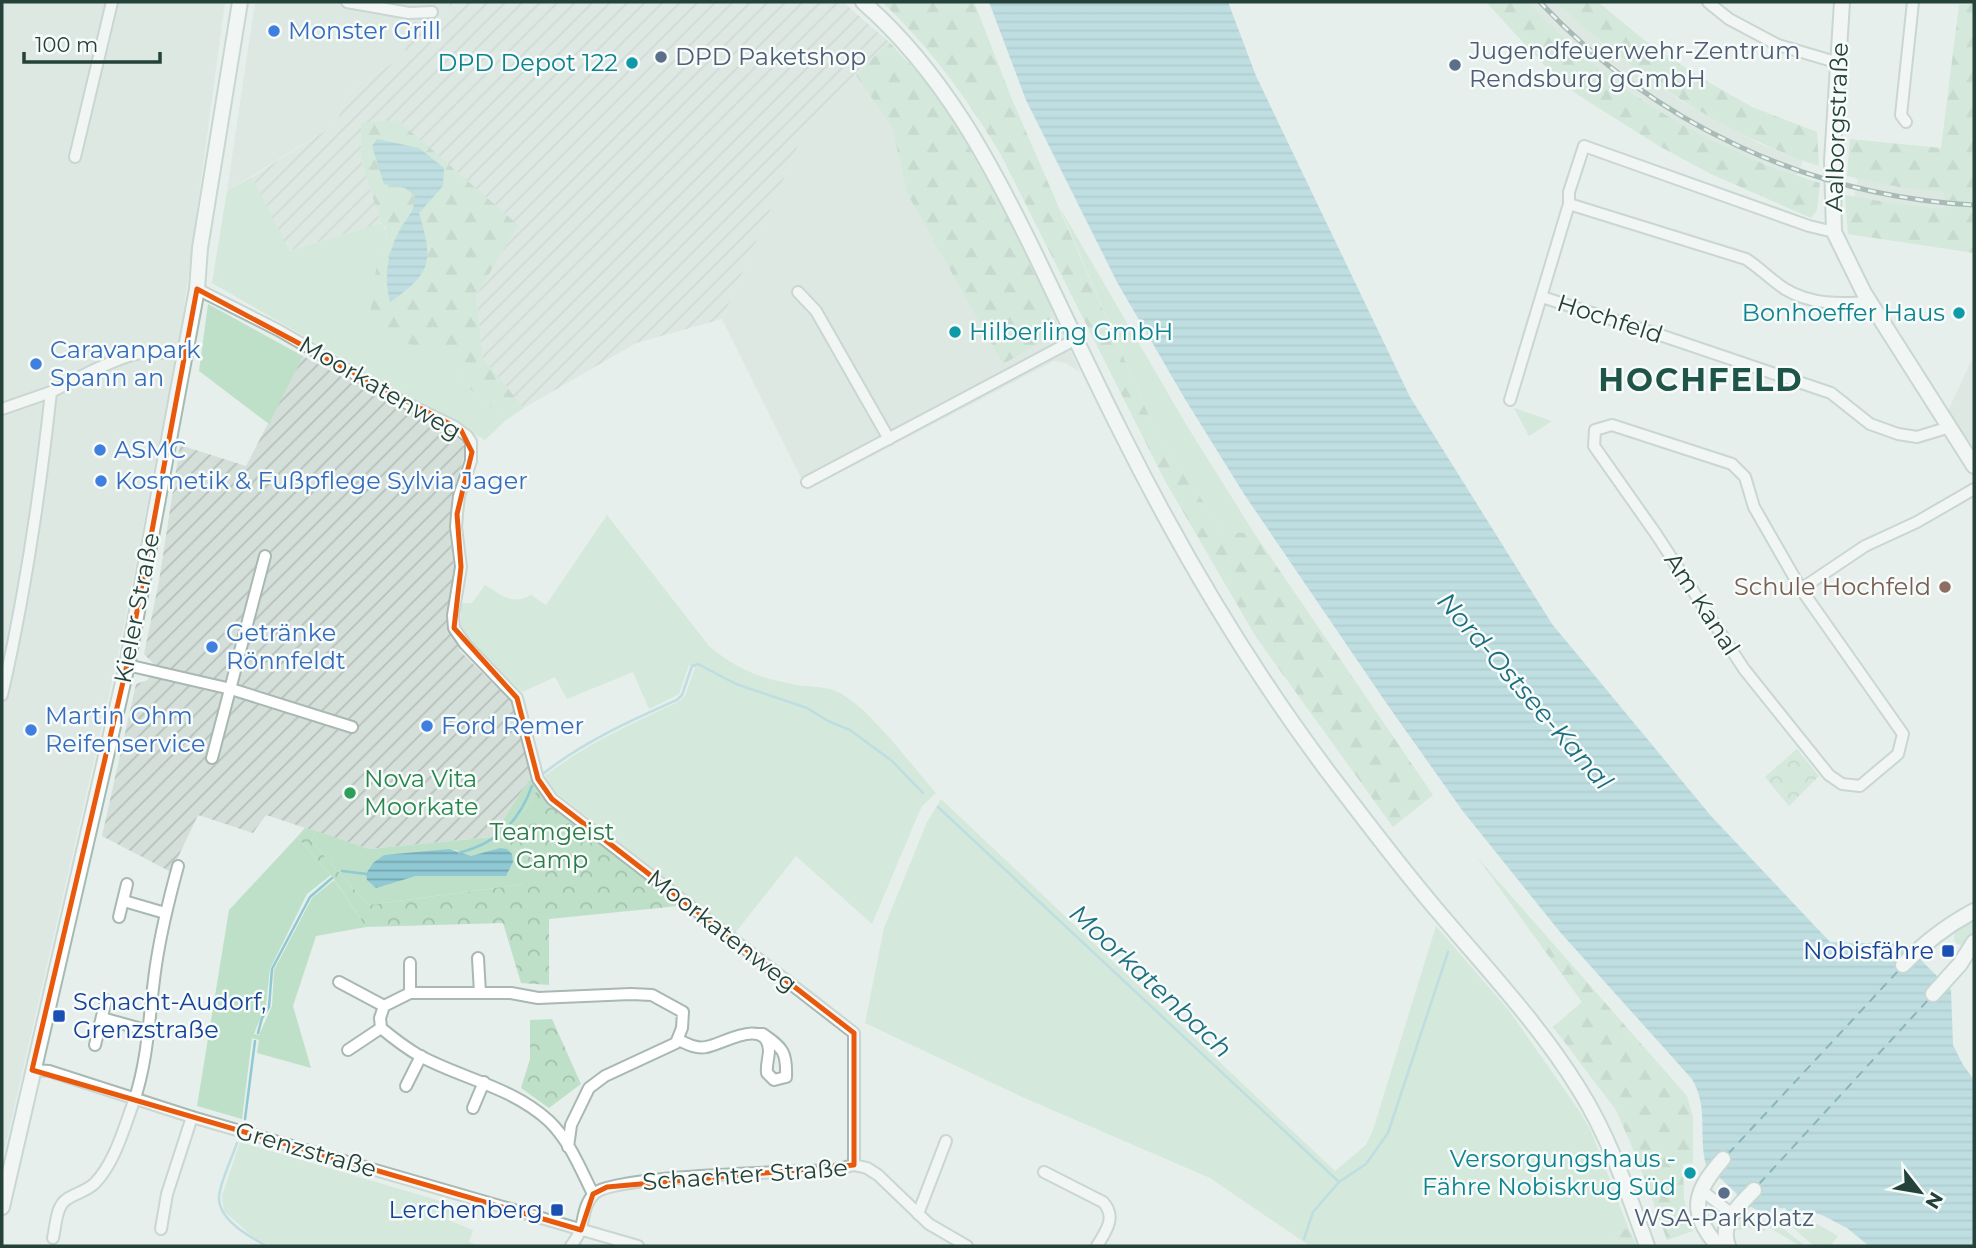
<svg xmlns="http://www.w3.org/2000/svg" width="1976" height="1248" font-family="Montserrat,sans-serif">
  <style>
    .built { fill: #d4dfda }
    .industrial { fill: url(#industrial-furrows) }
    .grass { fill: #bfe0c8; fill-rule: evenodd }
    .forest { fill: url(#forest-firs) }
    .park { fill: url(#park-crowns) }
    .water { fill: url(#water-rules) }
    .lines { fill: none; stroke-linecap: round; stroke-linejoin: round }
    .stream { stroke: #8ec9d4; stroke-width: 2.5 }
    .ferry { stroke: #1c6f80; stroke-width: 2; stroke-dasharray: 9 7; stroke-linecap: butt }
    .street-casing { stroke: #a8b8b2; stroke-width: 14 }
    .secondary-casing { stroke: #a4bbb3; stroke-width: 18 }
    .street { stroke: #fff; stroke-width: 10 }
    .secondary { stroke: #fff; stroke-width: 14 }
    .rail-casing { stroke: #5f7d75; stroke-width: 5 }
    .rail { stroke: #f7fbf9; stroke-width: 2.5; stroke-dasharray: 8; stroke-linecap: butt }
    .marked { fill: none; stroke: #e8590c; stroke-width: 5; stroke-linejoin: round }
    .shop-dot { fill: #3f7fe0; stroke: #f7fbf9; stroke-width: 2.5 }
    .service-dot { fill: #5c6f8a; stroke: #f7fbf9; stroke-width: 2.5 }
    .culture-dot { fill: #0f9aa8; stroke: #f7fbf9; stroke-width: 2.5 }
    .education-dot { fill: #8d6e63; stroke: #f7fbf9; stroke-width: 2.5 }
    .leisure-dot { fill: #2e9e5b; stroke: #f7fbf9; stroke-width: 2.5 }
    .transit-dot { fill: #1a4fb4; stroke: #f7fbf9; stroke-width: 2.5 }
    .labels { text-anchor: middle; stroke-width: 5; stroke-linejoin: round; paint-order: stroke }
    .shop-label { font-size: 24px; fill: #366cbe; stroke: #f7fbf9; text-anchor: start }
    .service-label { font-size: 24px; fill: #4e5e75; stroke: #f7fbf9; text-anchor: start }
    .culture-label { font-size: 24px; fill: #0d838f; stroke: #f7fbf9; text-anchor: end }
    .street-label { font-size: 24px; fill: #24423a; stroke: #f7fbf9 }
    .education-label { font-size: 24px; fill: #785e54; stroke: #f7fbf9; text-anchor: end }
    .leisure-label { font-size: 24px; fill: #27864d; stroke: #f7fbf9; text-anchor: start }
    .park-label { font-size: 24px; fill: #2d7a4b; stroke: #f7fbf9 }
    .transit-label { font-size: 24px; fill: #164399; stroke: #f7fbf9; text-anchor: end }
    .water-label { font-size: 26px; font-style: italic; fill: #1c6f80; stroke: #f7fbf9 }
    .district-label { font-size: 32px; font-weight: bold; letter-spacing: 2px; fill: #1f5548; stroke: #f7fbf9 }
  </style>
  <defs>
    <pattern id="industrial-furrows" width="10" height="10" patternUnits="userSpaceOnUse" patternTransform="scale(1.75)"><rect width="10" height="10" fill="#d4dfda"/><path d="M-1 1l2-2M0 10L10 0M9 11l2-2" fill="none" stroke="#b6c1bc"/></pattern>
    <pattern id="forest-firs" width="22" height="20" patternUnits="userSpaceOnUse" patternTransform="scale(1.75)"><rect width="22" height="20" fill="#bfe0c8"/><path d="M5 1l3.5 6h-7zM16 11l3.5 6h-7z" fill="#a4c1ad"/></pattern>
    <pattern id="park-crowns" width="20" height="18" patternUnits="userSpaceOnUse" patternTransform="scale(1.75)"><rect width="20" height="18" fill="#bfe0c8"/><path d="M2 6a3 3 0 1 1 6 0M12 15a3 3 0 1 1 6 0" fill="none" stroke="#a4c1ad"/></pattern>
    <pattern id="water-rules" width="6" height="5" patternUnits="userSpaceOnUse" patternTransform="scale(1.75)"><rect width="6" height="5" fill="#8ec9d4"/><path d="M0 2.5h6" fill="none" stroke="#74a5ad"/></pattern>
  </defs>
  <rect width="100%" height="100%" fill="#e6efeb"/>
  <g class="built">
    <polygon points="2,2 225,2 180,337 117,661 2,1161"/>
    <polygon points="255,2 450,2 446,23 411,21 404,56 347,93 336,124 227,191"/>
    <polygon points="1528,2 1556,2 1611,51 1681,101 1760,144 1803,160 1797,176 1722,147 1673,121 1598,68 1564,40"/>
    <polygon points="856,75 892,127 907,193 1051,323 1051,308 1080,372 1066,363 1054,361 807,490 722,319 807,124"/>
    <polygon points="1858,178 1903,188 1944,192 1970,212 1897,204 1854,197"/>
    <polygon points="1974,355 1974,448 1948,411"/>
  </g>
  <g class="industrial">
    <polygon points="450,2 843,2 889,42 807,125 722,319 636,343 524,408 483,358 476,296 517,225 398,120 361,124 361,161 381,223 288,251 252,177 336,124 347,93 404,56 411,21 446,23"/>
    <polygon points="303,356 460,440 464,446 465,454 452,496 449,526 454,568 450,628 460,651 513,703 532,775 492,837 369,849 266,815 253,833 198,815 171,872 102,836 136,684 148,680 153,663 144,654 159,581 180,445 246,466"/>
  </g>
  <g class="grass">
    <path d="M252,177l37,74 92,-28c11,10 3,19 -3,30l55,72 29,57 44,38 -21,20 -273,-157 15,-92z"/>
    <polygon points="1060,208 1187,426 1254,533 1224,532 1156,432"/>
    <polygon points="208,304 303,356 269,424 199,371"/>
    <polygon points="1514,408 1552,421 1529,436"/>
    <path d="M607,515l102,131c28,24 51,32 87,39 14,2 29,1 42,7 33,17 72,72 98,101l-14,13 -5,11 -45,107 -76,-68 -61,77 -185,-145 -5,-12c41,-32 86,-52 133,-74l7,-6 10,-28 -6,-3 -10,29 -30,15 -16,-37 -66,27 -12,-22 -33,15 -56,-55 -5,-9v-25h11l13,-18c17,10 27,21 46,10l15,10z"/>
    <path d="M532,775l6,14 -33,51 17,15 3,29 -157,21 -57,-64 5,-10 53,18 123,-12zM456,850l50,26h-90l-13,3 -19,-24z"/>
    <polygon points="941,799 1335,1171 1366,1145 1373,1130 1436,926 1510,1012 1578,1109 1591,1131 1628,1227 1596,1246 1310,1246 1210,1178 1020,1096 865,1023 884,928 927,822"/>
    <polygon points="297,837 331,875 307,894 270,969 266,1005 254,1034 259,1035 272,1006 274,970 312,898 334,880 366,927 316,936 293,1006 311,1068 257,1053 259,1040 252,1038 242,1119 197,1106 229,910"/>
    <polygon points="1974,921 1974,939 1964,946 1957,944 1954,940 1955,932"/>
    <polygon points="240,1142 454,1205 448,1220 473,1230 469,1242 479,1246 271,1246 252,1236 224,1211 222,1196"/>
    <polygon points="1783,1219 1812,1221 1838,1236 1830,1246 1814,1246"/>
    <polygon points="1774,1221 1805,1246 1800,1246 1765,1225 1765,1231 1749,1228 1732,1231 1734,1222"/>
  </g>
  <g class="forest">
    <path d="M882,2h92l37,95 145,335 68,100 30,1 179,262 -40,32 -137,-190 -92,-158 -163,-324c-34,-57 -71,-108 -119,-153z"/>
    <path d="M1486,2h42c79,86 180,148 292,181l-3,27 -6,8 -100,-44 -52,-28 -81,-51 -33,-29z"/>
    <path d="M1556,2h42l46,38 52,35 56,32 65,25 2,34c-100,-34 -186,-92 -263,-164z"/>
    <polygon points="1974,4 1974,253 1848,234 1845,195 1897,204 1946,209 1944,192 1903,188 1847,176 1850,139 1941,148 1959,5"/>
    <polygon points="889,42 934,90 957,127 1006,213 1051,308 1050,332 1045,340 1003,364 907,193 892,127 856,75"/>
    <polygon points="398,120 518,225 476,296 483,358 524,408 506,420 462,382 433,326 420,349 369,324 378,253 387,235 386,227 381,223 361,161 361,123"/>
    <polygon points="1477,857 1687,1096 1693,1117 1693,1163 1683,1164 1684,1199 1693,1231 1667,1240 1636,1156 1616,1110 1553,1027 1582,1002"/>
    <polygon points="1628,1227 1637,1246 1596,1246"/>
  </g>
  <g class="park">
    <polygon points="1797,749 1819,776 1789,806 1765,777"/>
    <polygon points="538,789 545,800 679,906 549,919 549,985 521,983 503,923 366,927 331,875 297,837 305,828 316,831 311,841 368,905 524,884 522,855 505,840"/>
    <polygon points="552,1019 581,1084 549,1108 521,1088 530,1059 530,1020"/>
  </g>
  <g class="water">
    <path d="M989,2h239l28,74 154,321 142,227 159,192 119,126 71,2 7,3 43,43 2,55 10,20 11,15v166h-105l-22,-18 -25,-13 -11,-3 -24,-1 -2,-3 -14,1 -1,3 -13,-2 -6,-3 -45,-42c-8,-31 3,-57 -14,-86l-132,-147 -98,-122 -75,-106 -143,-210 -59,-95 -68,-117 -91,-182z"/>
    <path d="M377,139l42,9 25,20 -1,18 -24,27c14,47 14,60 -29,89 -7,-26 -2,-53 12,-76 7,-11 13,-16 13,-30l-10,-8 -21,-4 -12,-38z"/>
    <polygon points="500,848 507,849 512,854 513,862 506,876 416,876 376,888 367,880 366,874 373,863 384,855 449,849 471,856"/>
  </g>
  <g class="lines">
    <g class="stream">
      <path d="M544,773c41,-32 86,-52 133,-73l5,-5 10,-29 6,-2 38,20 71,24 21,13 22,9 42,31 31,32"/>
      <polyline points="938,807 1339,1182"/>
      <path d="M459,853c37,-10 59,-29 73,-67"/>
      <polyline points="342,871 367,874"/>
      <polyline points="258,1033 262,1018 269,1007 272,969 310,897 332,878"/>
      <polyline points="245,1119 255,1041"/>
      <path d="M237,1143c-5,15 -17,39 -18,54 -1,23 31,40 48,49"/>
      <polyline points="1304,1239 1313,1212 1339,1182 1366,1164 1388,1133 1448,952"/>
    </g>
    <g class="ferry">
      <polyline points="1728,1154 1898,971"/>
      <polyline points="1759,1184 1928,1000"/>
    </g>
    <g class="street-casing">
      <g id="street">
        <polyline points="347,2 409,13 432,12"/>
        <polyline points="1708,2 1729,19 1778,45 1839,63"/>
        <polyline points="1906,122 1901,115 1913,2"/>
        <polyline points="75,157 112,2"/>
        <path d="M1569,204l177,55c14,9 25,21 39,30 26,16 55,15 85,13"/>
        <polyline points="197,289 278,330 400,400 455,427 467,436 471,442 471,461 459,496 457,514 456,527 461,567 453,615 454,628 465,644 517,698 538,779 552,799 854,1033 854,1165"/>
        <polyline points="798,292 816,311 889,439"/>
        <polyline points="1542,297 1663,336 1831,393 1870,424 1898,434 1917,437 1950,427"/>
        <polyline points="1510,400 1569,204 1569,192 1584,146 1809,226 1834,232"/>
        <polyline points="2,409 51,392"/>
        <polygon points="1612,425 1732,464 1745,477 1754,507 1801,589 1903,734 1898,754 1860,786 1842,784 1829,775 1744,669 1656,534 1594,446 1595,430"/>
        <polyline points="807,482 1076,339"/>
        <polyline points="1801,589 1865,546 1917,522 1974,489"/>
        <polyline points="127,665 231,689 352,727"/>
        <path d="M2,695c23,-100 38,-201 49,-303 21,-11 67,-36 90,-39 15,-2 30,0 44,3"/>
        <polyline points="212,758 265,556"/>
        <polyline points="124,901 165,913"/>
        <polyline points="119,917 127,884"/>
        <polyline points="478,958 480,993"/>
        <polyline points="339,982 384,1006"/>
        <polyline points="410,993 410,963"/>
        <polyline points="102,1018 149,1031"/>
        <path d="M679,1040c8,4 17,9 27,7 15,-2 60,-31 63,3 0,7 -3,15 -2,23l7,7 12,-3c1,-25 -3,-29 -23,-43h-6"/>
        <polyline points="95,1045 106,1000"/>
        <polyline points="348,1050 381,1028"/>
        <polyline points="32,1070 49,1071 192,1117 638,1246"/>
        <polyline points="406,1086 421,1056"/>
        <polyline points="473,1108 484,1082"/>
        <path d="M568,1147l3,-22 18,-37 16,-12 71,-33 6,-15 1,-16 -31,-17 -21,-1 -93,4 -27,-5h-101l-26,13 -4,12 1,10c12,10 25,20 39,28 43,23 92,31 129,65 20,19 32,49 44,73"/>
        <path d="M1044,1172l59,30c14,15 3,29 -6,44"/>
        <polyline points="1700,1189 1732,1214"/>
        <polyline points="918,1214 946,1141"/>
        <polyline points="161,1229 167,1194 192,1117"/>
        <path d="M53,1238c3,-13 3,-32 14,-39 9,-6 20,-8 28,-16 20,-21 29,-55 39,-82 15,-44 15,-90 22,-136 5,-34 13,-66 22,-99"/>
        <path d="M571,1246c4,-6 9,-12 10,-18 3,-12 4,-26 14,-35 22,-18 199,-21 239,-23l20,-5 13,3 11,7 51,49 38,22"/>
      </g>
    </g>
    <g class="secondary-casing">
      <g id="secondary">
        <path d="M863,2c80,70 128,161 174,256 28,58 55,117 84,174 61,122 131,240 214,349 33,43 66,87 101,128 49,58 103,115 143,180 31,49 49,104 68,157"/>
        <polyline points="1842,2 1832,161 1834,232 1864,293 1974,466"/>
        <path d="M1903,965c22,-23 43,-39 71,-54"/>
        <polyline points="1933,994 1960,964 1974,942"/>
        <polyline points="2,1207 127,665 197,289 200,248 240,2"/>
        <path d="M1718,1246c-31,-35 -23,-55 5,-87"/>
        <path d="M1728,1246c-9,-24 10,-39 26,-56"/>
      </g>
    </g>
    <use href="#street" class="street"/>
    <use href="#secondary" class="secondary"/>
    <g class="rail-casing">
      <path id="rail" d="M1540,2c113,121 268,194 434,203"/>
    </g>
    <use href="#rail" class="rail"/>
  </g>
  <path d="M0 0H1976V1248H0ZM197,289l264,141 11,22 -15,62 4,53 -7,61 63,70 21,81 14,20 302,234v132l-247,22 -14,7 -12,36 -549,-160 95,-405z" fill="#e6efeb" fill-opacity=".55" fill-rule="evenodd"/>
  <path class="marked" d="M197,289l264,141 11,22 -15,62 4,53 -7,61 63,70 21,81 14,20 302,234v132l-247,22 -14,7 -12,36 -549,-160 95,-405z"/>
  <g class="shop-dot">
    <circle cx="274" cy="31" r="7"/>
    <circle cx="36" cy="364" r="7"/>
    <circle cx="100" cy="450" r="7"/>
    <circle cx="101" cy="481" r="7"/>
    <circle cx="212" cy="647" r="7"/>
    <circle cx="427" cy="726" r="7"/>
    <circle cx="31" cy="730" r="7"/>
  </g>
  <g class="service-dot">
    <circle cx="661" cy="57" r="7"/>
    <circle cx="1455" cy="65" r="7"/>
    <circle cx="1724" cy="1193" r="7"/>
  </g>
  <g class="culture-dot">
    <circle cx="632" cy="63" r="7"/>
    <circle cx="1959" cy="313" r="7"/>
    <circle cx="955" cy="332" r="7"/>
    <circle cx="1690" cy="1173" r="7"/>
  </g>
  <circle class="education-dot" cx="1945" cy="587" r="7"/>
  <circle class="leisure-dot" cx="350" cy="793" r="7"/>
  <g class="transit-dot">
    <rect x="1941" y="944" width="14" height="14" rx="3.5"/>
    <rect x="52" y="1009" width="14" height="14" rx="3.5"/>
    <rect x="550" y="1203" width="14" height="14" rx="3.5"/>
  </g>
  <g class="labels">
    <g class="shop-label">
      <text x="288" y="39">Monster Grill</text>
      <text x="50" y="358">Caravanpark<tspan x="50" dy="28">Spann an</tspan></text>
      <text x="114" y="458">ASMC</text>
      <text x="115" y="489">Kosmetik &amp; Fußpflege Sylvia Jager</text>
      <text x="226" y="641">Getränke<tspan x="226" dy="28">Rönnfeldt</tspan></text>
      <text x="45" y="724">Martin Ohm<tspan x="45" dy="28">Reifenservice</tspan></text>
      <text x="441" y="734">Ford Remer</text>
    </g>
    <g class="service-label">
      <text x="1469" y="59">Jugendfeuerwehr-Zentrum<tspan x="1469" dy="28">Rendsburg gGmbH</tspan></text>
      <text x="675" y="65">DPD Paketshop</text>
      <text x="1724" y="1226" text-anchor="middle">WSA-Parkplatz</text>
    </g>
    <g class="culture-label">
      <text x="618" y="71">DPD Depot 122</text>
      <text x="1945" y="321">Bonhoeffer Haus</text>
      <text x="969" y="340" text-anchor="start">Hilberling GmbH</text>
      <text x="1676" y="1167">Versorgungshaus -<tspan x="1676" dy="28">Fähre Nobiskrug Süd</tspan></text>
    </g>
    <g class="street-label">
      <text transform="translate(1837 127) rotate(-88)" y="8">Aalborgstraße</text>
      <text transform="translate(1610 319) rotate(18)" y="8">Hochfeld</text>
      <text transform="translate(380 388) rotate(30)" y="8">Moorkatenweg</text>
      <text transform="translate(1702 604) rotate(57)" y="8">Am Kanal</text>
      <text transform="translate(137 608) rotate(-79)" y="8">Kieler Straße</text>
      <text transform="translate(722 931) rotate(38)" y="8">Moorkatenweg</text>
      <text transform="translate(306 1150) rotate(16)" y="8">Grenzstraße</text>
      <text transform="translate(745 1175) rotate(-4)" y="8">Schachter Straße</text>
    </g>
    <g class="education-label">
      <text x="1931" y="595">Schule Hochfeld</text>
    </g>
    <g class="leisure-label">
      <text x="364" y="787">Nova Vita<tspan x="364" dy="28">Moorkate</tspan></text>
    </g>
    <g class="park-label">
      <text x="552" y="840">Teamgeist<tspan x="552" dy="28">Camp</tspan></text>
    </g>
    <g class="transit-label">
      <text x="1934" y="959">Nobisfähre</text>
      <text x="73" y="1010" text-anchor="start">Schacht-Audorf,<tspan x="73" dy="28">Grenzstraße</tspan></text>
      <text x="543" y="1218">Lerchenberg</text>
    </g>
    <g class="water-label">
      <text transform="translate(1525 691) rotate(49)" y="9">Nord-Ostsee-Kanal</text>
      <text transform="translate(1151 981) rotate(43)" y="9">Moorkatenbach</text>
    </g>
    <g class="district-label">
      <text x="1701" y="391">HOCHFELD</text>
    </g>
  </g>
  <rect width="1976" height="1248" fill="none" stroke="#24423a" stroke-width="7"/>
  <g transform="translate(1920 1192) rotate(121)" stroke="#f7fbf9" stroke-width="5" paint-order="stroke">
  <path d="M0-5L12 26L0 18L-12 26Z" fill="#24423a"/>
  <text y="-10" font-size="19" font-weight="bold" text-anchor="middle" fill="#24423a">N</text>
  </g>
  <path d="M24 52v10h136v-10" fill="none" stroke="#24423a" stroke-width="3.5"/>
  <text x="35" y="52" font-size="21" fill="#24423a" stroke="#f7fbf9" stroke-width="5" paint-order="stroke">100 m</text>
</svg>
